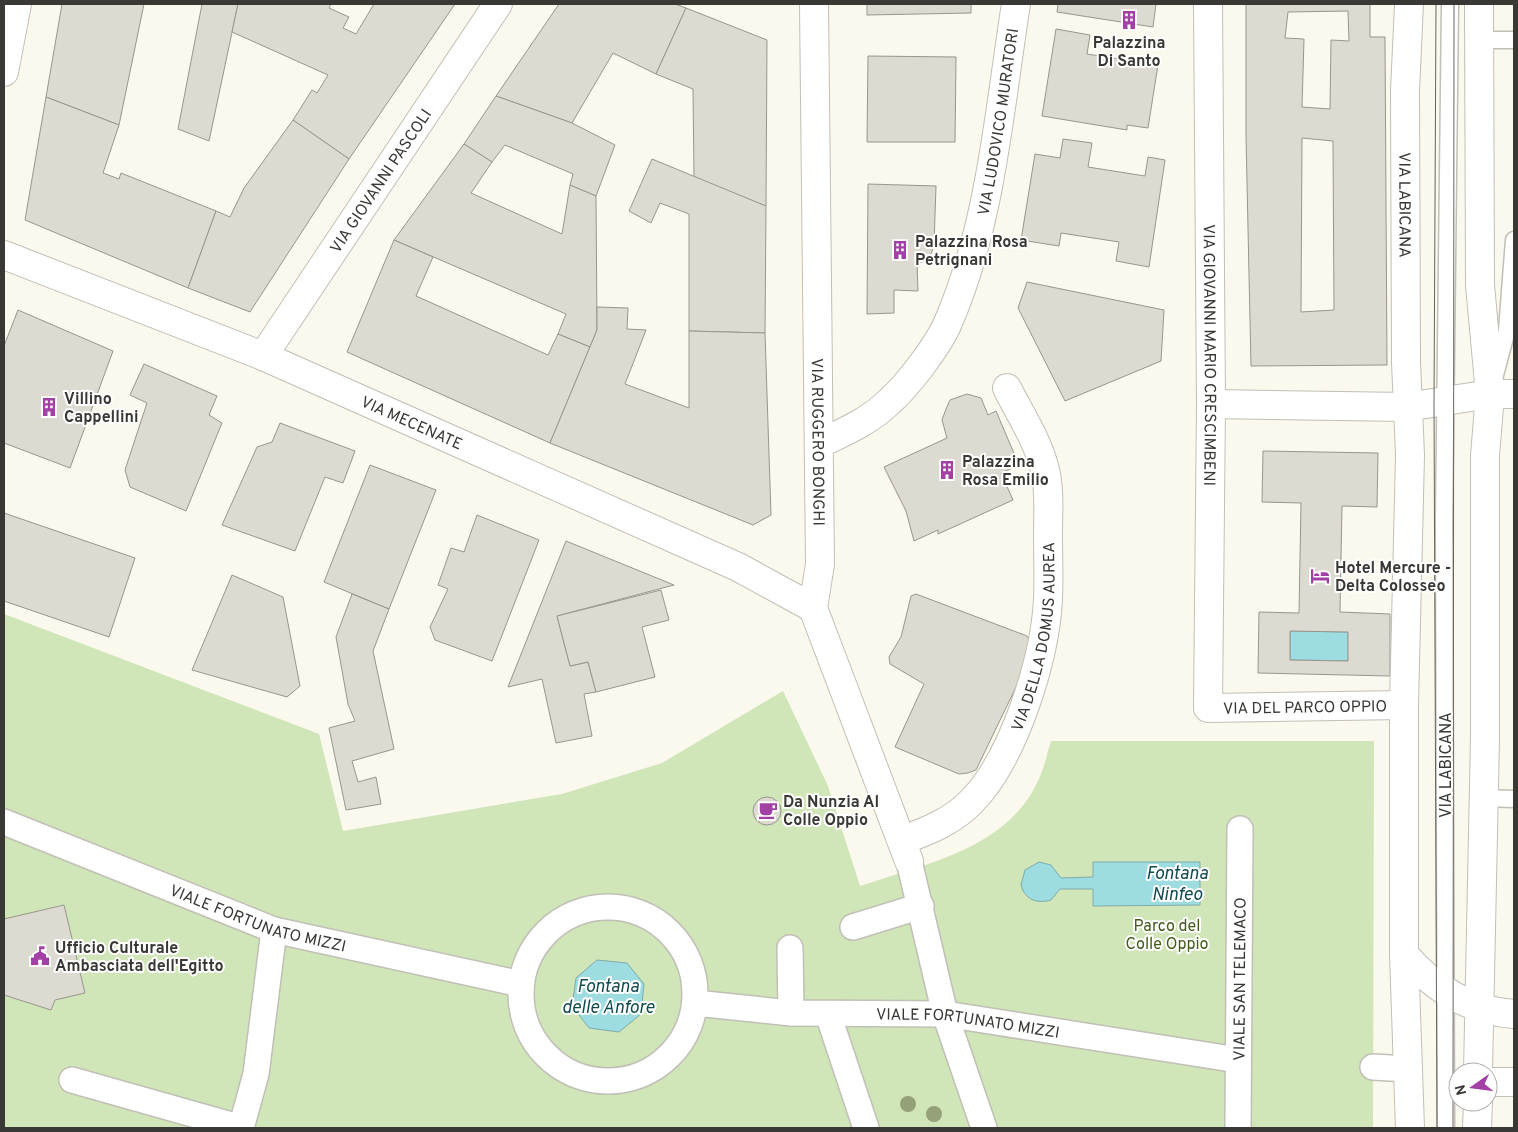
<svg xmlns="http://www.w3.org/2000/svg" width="1518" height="1132" font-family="Overpass,sans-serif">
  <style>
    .green { fill: #d0e5b8 }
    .water { fill: #9ddce0; stroke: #7fabac }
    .building { fill: #dddad1; stroke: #98968d; fill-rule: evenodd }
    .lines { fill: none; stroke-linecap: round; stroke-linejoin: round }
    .service-casing { stroke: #c2bfb6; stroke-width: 19 }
    .pedestrian-casing { stroke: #c2bfb6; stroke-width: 28 }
    .minor-casing { stroke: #c2bfb6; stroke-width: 30 }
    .secondary-casing { stroke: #c2bfb6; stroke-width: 30 }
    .service { stroke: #fff; stroke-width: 16 }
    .pedestrian { stroke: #fff; stroke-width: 25 }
    .minor { stroke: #fff; stroke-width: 28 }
    .secondary { stroke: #fff; stroke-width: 28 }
    .tram { stroke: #65645f; stroke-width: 1 }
    .tree { fill: #95a179 }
    .labels { text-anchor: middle; stroke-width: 4; stroke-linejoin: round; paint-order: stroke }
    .poi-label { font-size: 16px; font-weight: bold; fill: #393834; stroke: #fff; text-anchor: start }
    .street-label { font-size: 16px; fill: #393834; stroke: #fff }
    .park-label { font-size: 16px; fill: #425a1a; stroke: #fff }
    .water-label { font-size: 18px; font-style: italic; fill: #114a4e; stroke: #fff }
  </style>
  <rect width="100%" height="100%" fill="#fbf8ee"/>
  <path class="green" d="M4,614l315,120 24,97 219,-37 100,-31 121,-72 45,95 32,100c64,-22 147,-37 178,-105 6,-12 9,-27 13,-40h323l-1,387h-1369z"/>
  <g class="water">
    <polygon points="1290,631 1348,632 1348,661 1290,660"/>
    <path d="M1039,862l12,3 10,13 32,-1v-15h107v43l-107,1v-17h-33l-9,11c-14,4 -26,0 -30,-15l4,-15z"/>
    <polygon points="597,960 627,963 644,984 641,1014 619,1032 589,1028 572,1006 576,978"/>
  </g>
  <g class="building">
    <polygon points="62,4 144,4 119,125 46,97"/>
    <polygon points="202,4 238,4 209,141 178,129"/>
    <polygon points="238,4 331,4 329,8 349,17 343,28 356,34 374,4 455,4 349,159 293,120 312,90 317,93 328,75 232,32"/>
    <polygon points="559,4 675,4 686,8 656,74 613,53 572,123 496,96"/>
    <polygon points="867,4 971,4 971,13 867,15"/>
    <polygon points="1058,4 1156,4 1153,27 1057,12"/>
    <path d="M1246,4h124v33h15l2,328 -136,1 -5,-230zM1348,11l1,30 -18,-1 -1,69 -28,-2 2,-68 -19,-1 3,-26zM1302,138l31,3 1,169 -33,2z"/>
    <polygon points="686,8 767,40 766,206 694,178 693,89 656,74"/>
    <polygon points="1056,29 1090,35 1087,54 1158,65 1148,128 1127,125 1127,130 1042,116"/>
    <polygon points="868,56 956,57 955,142 867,142"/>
    <polygon points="496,96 572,123 615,145 596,196 570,185 573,174 505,145 492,162 464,144"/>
    <polygon points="46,97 119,125 103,173 119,179 121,173 216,211 188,288 25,220"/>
    <polygon points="293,120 349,159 250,312 188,288 216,211 230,217 244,188"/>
    <polygon points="1063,139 1092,143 1088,167 1145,176 1148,157 1165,160 1149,267 1116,261 1119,242 1061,233 1059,246 1021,240 1035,154 1060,158"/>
    <polygon points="464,144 492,162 471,193 562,234 570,185 596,196 597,330 590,347 558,334 566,314 394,240"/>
    <polygon points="652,159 766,206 765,333 689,331 689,214 660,203 651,223 629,211"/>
    <polygon points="868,184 936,186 934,245 931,254 924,261 917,264 918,291 894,290 894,313 867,314"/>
    <polygon points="394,240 433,257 416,296 548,355 558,334 590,347 550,443 347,352"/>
    <polygon points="1027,282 1164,310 1161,361 1065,401 1018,308"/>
    <polygon points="597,307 628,308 627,329 646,330 625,384 689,408 689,331 765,333 771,515 753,525 550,443 597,330"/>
    <polygon points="18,310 113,351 70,468 4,443 4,346"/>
    <polygon points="144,364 217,396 209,415 222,423 186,511 130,487 125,470 147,403 130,395"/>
    <polygon points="967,394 981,398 988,415 996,411 1019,465 1001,473 1013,500 938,534 938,530 914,541 906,511 884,467 947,438 942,420 946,409 950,400"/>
    <polygon points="280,423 355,451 343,483 325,477 295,551 222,525 257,447 272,442"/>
    <path d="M1263,451l115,2 -1,54 -35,-1 -2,106 50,2v62l-132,-3 1,-61 40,1 2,-110 -39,-1zM1290,631l58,1v29l-58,-1z"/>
    <polygon points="370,465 436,490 389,609 324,582"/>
    <polygon points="4,513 135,558 109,637 4,601"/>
    <polygon points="477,515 539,540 492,661 435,640 430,627 448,589 438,585 451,548 464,552"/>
    <polygon points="566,541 674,585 557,616 570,666 588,662 596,692 584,694 592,736 556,743 542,679 508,687"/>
    <polygon points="232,575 283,597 300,686 287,697 192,670"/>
    <polygon points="661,590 669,620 642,627 655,677 596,692 588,662 570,666 557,616"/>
    <polygon points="352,594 389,609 373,651 394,749 352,761 358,782 376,777 381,804 346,810 329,728 355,721 348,704 336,637"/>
    <polygon points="916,594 1027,636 1031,643 1032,654 976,770 968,773 959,774 895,747 924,684 890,664 889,657 901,637 911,596"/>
    <circle cx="767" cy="811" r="14"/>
    <polygon points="64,905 85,993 55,1000 51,1010 4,995 4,919"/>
  </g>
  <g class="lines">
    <g class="service-casing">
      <g id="service">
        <polyline points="1478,40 1514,40"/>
        <polyline points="1495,375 1507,330 1514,240"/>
        <polyline points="1482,798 1514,799"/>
        <polyline points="1446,1128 1444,521 1450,4"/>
      </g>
    </g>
    <g class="pedestrian-casing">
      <g id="pedestrian">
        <path id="s1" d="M4,822l270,108 247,54"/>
        <polyline points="909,861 945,1014 984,1128"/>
        <circle cx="608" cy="994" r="87"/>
        <polyline points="853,927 921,906"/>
        <polyline points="790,948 791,1013"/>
        <path id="s2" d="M695,1003l96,10 154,1 293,46"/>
        <polyline points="828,1014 866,1128"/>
        <polyline points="1373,1067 1408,1069"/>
        <polyline points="72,1080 242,1128"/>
        <polyline points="241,1128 256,1074 274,930"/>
        <path id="s3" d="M1238,1128l2,-299"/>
      </g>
    </g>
    <g class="minor-casing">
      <g id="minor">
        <path id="s4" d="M814,4l6,560 -7,44 96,253"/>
        <path id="s5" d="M1208,4l3,400 -3,304 196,-3"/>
        <polyline points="4,72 17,4"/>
        <path id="s6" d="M4,255l259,101 475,211 75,41"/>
        <path id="s7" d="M263,356l235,-352"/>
        <polyline points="1211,404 1407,407 1490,394 1514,394"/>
        <path id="s8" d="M819,444c25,-12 51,-23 71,-43 18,-16 47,-54 57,-76 44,-100 52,-214 69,-321"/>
        <path id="s9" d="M903,840c25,-9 50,-19 69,-39 42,-43 73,-142 76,-202 1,-22 0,-43 0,-65 0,-21 2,-44 -3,-64 -7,-29 -25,-56 -38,-82"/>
        <path d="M1404,954c29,34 64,57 110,60"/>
        <polyline points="1488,1082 1514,1082"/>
      </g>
    </g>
    <g class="secondary-casing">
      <g id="secondary">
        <path id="s10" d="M1409,4l-4,87 1,271 4,93 -6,250v249l6,174"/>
        <polyline points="1478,1072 1485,738 1485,456 1490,394 1480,285 1479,4"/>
        <polyline points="1477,1128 1478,1102"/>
      </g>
    </g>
    <use href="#service" class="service"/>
    <use href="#pedestrian" class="pedestrian"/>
    <use href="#minor" class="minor"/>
    <use href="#secondary" class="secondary"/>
    <g class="tram">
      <polyline points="1436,4 1434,404 1437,1128"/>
      <polyline points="1453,1128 1454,4"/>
    </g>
  </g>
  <g class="tree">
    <circle cx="908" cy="1104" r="8"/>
    <circle cx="934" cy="1114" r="8"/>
  </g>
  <defs>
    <g id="building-bare" transform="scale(1.5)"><path d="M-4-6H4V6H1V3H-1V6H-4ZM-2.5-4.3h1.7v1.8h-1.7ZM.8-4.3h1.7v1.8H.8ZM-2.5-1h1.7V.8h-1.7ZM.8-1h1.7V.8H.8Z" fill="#a340a5" stroke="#fff" stroke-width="2.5" paint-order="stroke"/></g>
    <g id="hotel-bare" transform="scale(1.5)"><path d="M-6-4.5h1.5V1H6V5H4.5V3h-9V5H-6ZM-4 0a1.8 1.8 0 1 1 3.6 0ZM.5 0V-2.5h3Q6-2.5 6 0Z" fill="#a340a5" stroke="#fff" stroke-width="2.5" paint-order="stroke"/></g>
    <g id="cafe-bare" transform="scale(1.5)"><path d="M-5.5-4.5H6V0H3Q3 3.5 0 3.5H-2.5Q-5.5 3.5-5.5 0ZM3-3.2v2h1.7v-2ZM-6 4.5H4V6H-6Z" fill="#a340a5" stroke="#fff" stroke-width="2.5" paint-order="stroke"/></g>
    <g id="civic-bare" transform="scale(1.5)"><path d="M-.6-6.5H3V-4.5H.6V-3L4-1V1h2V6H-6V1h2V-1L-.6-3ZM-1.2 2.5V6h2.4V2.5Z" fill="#a340a5" stroke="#fff" stroke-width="2.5" paint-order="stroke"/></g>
  </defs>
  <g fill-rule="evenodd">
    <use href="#building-bare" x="1129" y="20"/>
    <use href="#building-bare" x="900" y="250"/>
    <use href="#building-bare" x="49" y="407"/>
    <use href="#building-bare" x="947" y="470"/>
    <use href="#hotel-bare" x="1320" y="576"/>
    <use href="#cafe-bare" x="768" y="810"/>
    <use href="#civic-bare" x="40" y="956"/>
  </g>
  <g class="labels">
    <g class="poi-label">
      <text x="1129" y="48" text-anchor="middle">Palazzina<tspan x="1129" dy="18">Di Santo</tspan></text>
      <text x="915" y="247">Palazzina Rosa<tspan x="915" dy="18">Petrignani</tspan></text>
      <text x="64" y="404">Villino<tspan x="64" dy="18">Cappellini</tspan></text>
      <text x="962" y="467">Palazzina<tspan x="962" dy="18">Rosa Emilio</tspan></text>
      <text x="1335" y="573">Hotel Mercure -<tspan x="1335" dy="18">Delta Colosseo</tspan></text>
      <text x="783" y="807">Da Nunzia Al<tspan x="783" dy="18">Colle Oppio</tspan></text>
      <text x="55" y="953">Ufficio Culturale<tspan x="55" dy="18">Ambasciata dell'Egitto</tspan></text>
    </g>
    <g class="street-label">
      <text dy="6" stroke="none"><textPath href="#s8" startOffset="389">VIA LUDOVICO MURATORI</textPath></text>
      <text dy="6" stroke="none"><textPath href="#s7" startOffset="211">VIA GIOVANNI PASCOLI</textPath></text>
      <text dy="6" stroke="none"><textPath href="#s10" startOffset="201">VIA LABICANA</textPath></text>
      <text dy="6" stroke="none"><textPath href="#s5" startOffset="351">VIA GIOVANNI MARIO CRESCIMBENI</textPath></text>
      <text dy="6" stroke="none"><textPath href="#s6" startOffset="441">VIA MECENATE</textPath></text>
      <text dy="6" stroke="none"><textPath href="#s4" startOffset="438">VIA RUGGERO BONGHI</textPath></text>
      <text dy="6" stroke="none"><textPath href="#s9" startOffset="260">VIA DELLA DOMUS AUREA</textPath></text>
      <text dy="6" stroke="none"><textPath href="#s5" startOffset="801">VIA DEL PARCO OPPIO</textPath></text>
      <text transform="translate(1445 765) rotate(-90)" y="6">VIA LABICANA</text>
      <text dy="6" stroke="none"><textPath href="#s1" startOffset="272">VIALE FORTUNATO MIZZI</textPath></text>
      <text dy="6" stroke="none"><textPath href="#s3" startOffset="149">VIALE SAN TELEMACO</textPath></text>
      <text dy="6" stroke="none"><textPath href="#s2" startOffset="274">VIALE FORTUNATO MIZZI</textPath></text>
    </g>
    <g class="park-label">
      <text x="1167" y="931">Parco del<tspan x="1167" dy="18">Colle Oppio</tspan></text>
    </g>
    <g class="water-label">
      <text x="1177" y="879">Fontana<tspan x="1177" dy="21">Ninfeo</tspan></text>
      <text x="608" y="992">Fontana<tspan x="608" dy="21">delle Anfore</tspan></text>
    </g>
  </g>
  <rect width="1518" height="1132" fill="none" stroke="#393834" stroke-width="10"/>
  <g transform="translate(1473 1087) rotate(256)"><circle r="24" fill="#ffffff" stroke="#b0afae"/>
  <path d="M0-4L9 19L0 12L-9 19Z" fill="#a340a5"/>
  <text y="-8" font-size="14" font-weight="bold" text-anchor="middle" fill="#393834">N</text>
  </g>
</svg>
